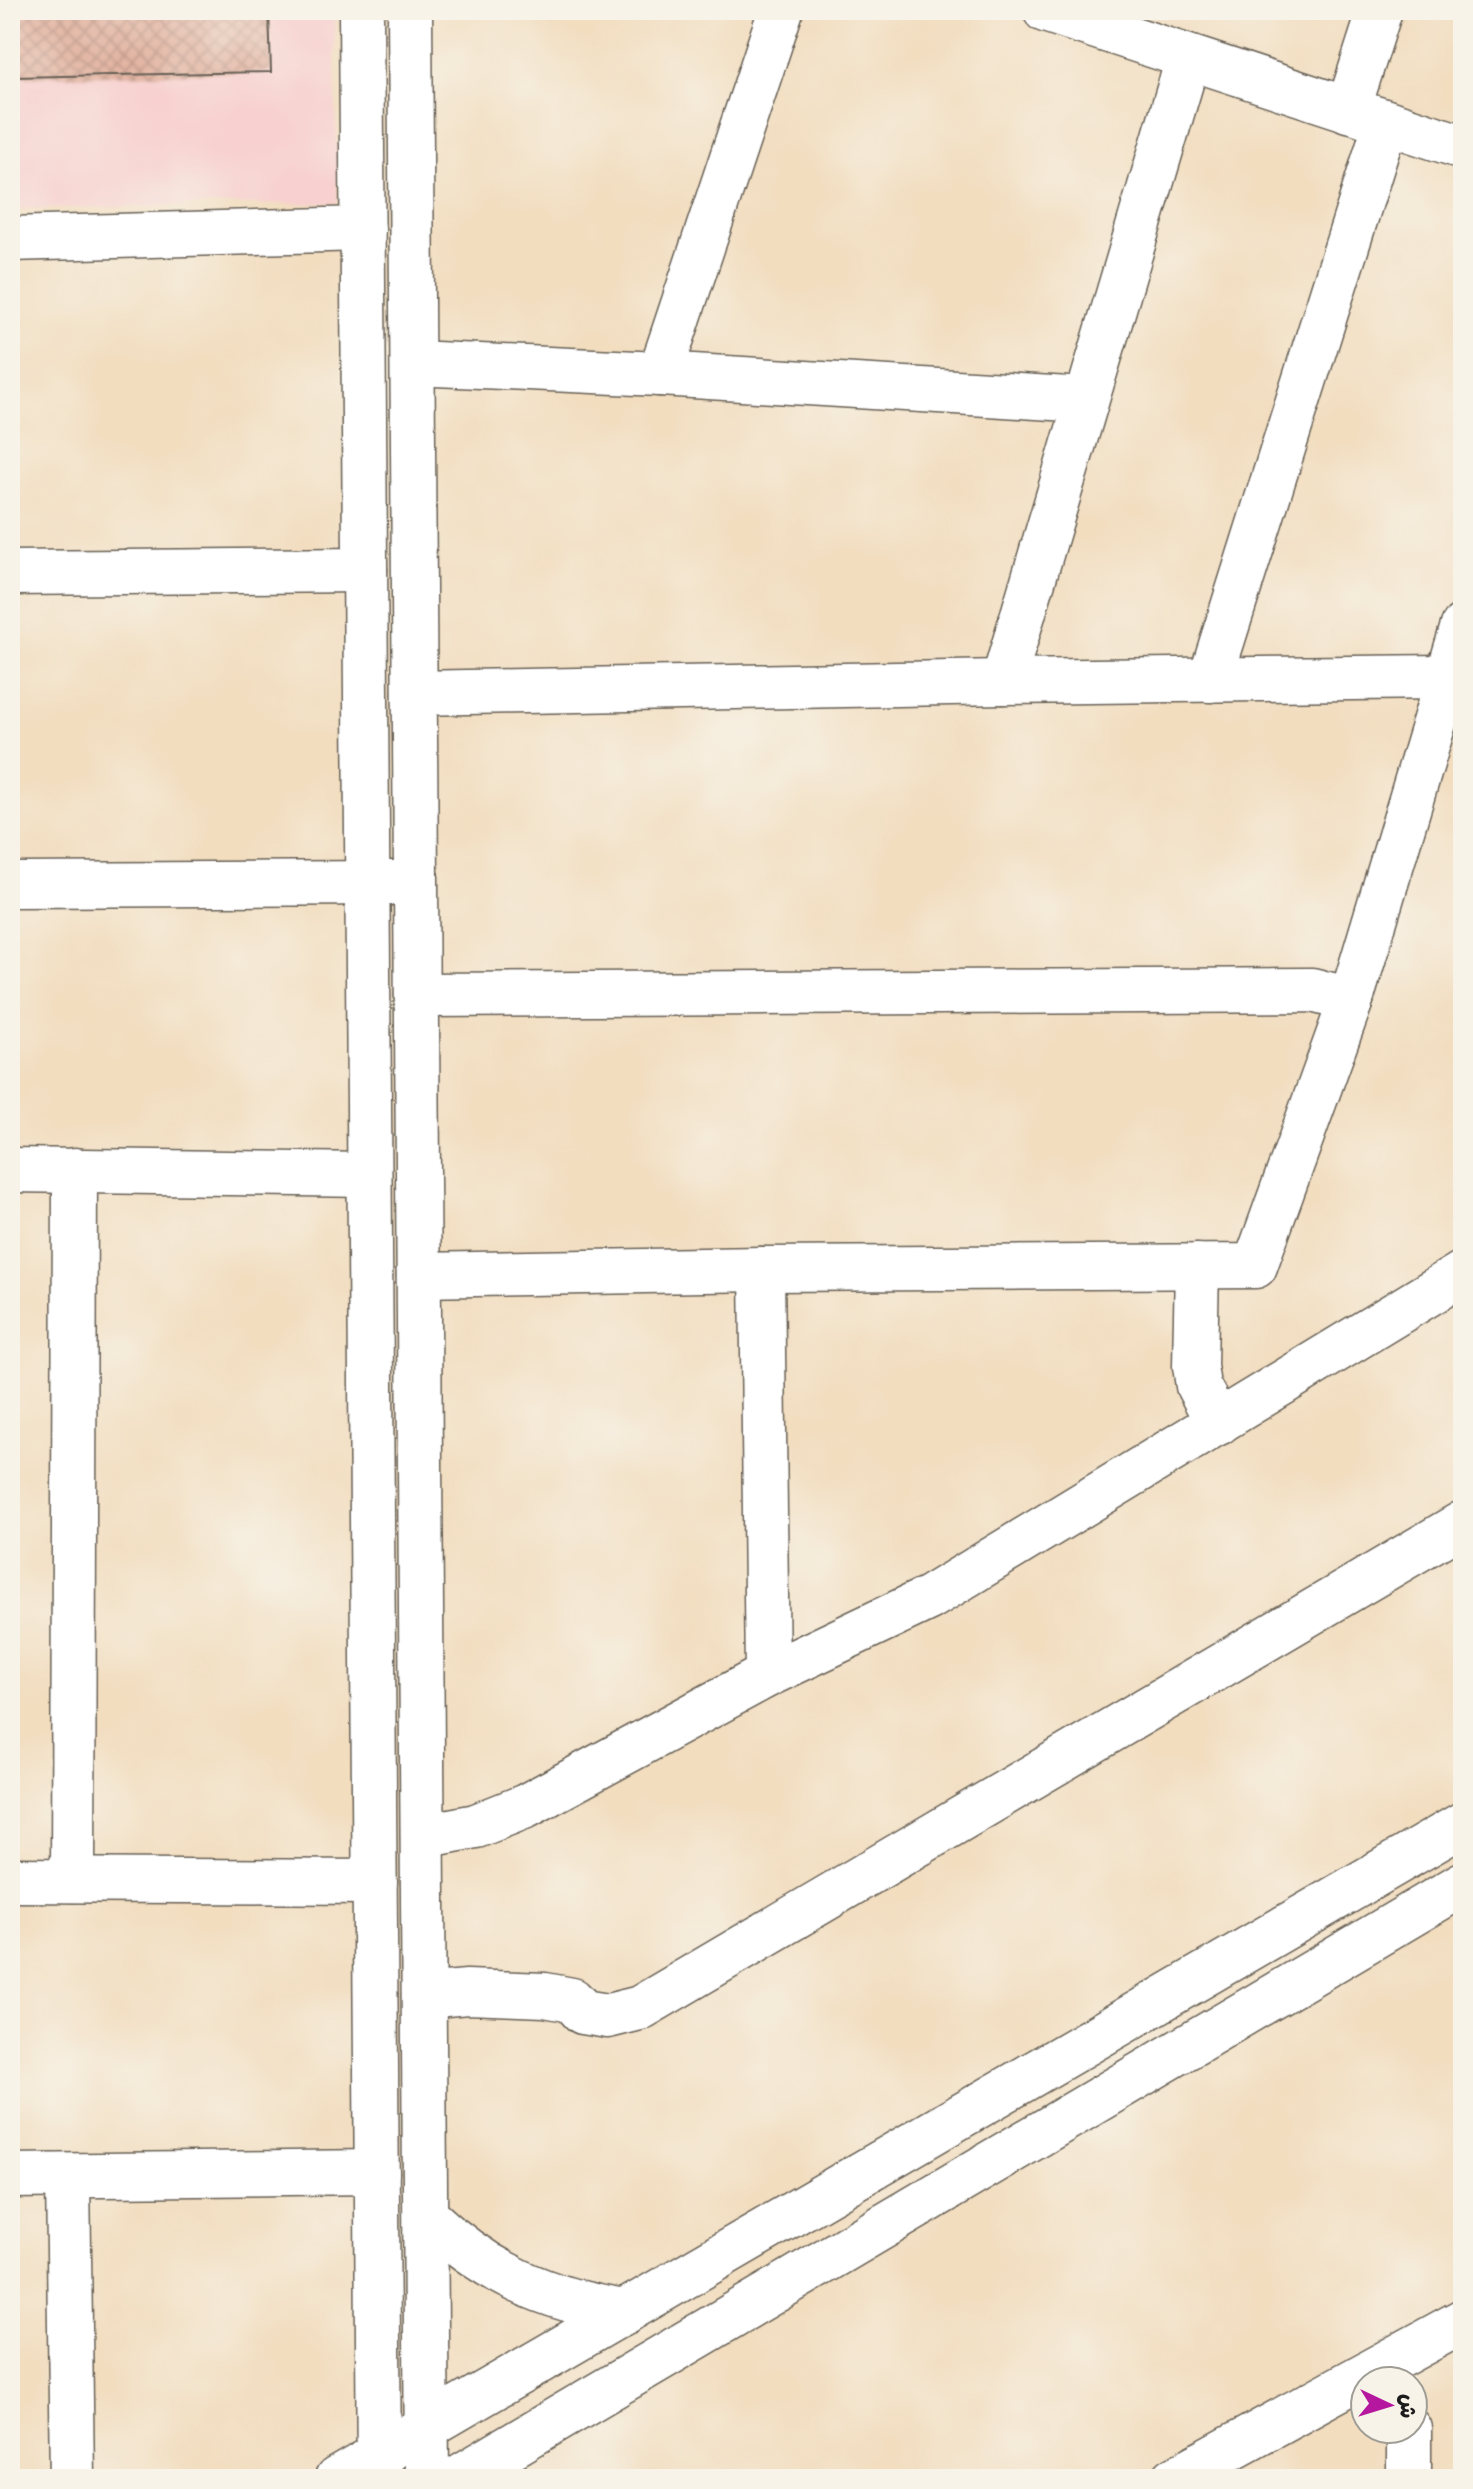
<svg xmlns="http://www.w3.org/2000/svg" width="1473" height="2489" font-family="'Gochi Hand','Playpen Sans Arabic',sans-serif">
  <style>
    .built { fill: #f7d0cf }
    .building { fill: url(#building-cross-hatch) }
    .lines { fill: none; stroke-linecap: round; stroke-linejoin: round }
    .minor-casing { stroke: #676055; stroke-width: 47 }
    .minor { stroke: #fff; stroke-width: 44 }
  </style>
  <defs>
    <pattern id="building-cross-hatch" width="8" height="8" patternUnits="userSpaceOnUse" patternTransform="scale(2)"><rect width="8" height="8" fill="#e2b3a1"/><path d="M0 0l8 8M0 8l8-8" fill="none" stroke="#c1998a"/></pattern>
  </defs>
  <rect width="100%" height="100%" fill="#f7f3e8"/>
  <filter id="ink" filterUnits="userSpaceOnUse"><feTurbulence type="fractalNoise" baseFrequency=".0125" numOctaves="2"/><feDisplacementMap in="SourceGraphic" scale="16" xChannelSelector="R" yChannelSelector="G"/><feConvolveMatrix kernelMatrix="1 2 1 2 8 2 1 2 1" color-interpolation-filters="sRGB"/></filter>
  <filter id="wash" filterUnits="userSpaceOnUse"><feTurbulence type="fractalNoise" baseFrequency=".006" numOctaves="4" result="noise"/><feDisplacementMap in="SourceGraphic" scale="32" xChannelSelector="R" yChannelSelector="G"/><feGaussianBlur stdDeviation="1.8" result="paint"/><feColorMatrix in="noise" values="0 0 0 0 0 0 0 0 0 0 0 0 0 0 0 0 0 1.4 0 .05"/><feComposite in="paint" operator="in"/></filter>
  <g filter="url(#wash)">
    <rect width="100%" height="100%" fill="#f2ddbf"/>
    <polygon class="built" points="10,10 334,10 338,203 10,209"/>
    <g id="blocks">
      <polygon class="building" points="11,10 269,10 271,72 13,77"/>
    </g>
  </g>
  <g filter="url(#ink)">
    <use href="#blocks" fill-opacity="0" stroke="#676055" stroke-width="2"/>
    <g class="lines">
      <g class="minor-casing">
        <g id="minor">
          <polyline points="361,10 379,2479"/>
          <polyline points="410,10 427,2479"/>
          <polyline points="1045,10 1463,147"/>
          <polyline points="1348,110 1380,10"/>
          <polyline points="10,239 363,229"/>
          <polyline points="413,363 660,374 1086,400"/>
          <polyline points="660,374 781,10"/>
          <polyline points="10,573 365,570"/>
          <polyline points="1210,680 1386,122"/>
          <polyline points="1003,682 1188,59"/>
          <polyline points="415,693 1003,682 1446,677"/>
          <polyline points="10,885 397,883"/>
          <polyline points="417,995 1312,990 1351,1000"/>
          <polyline points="10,1170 369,1175"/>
          <polyline points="1197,1266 1195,1366 1198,1386 1218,1423"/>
          <polyline points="762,1269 767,1675"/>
          <polyline points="419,1275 762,1269 1255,1266 1351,1000 1463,626"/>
          <polyline points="423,1836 476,1826 526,1806 767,1675 929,1598 1463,1273"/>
          <polyline points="10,1880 375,1882"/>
          <polyline points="73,1880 75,1170"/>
          <polyline points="424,1996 467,1992 545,1995 572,2000 583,2012 608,2016 640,2008 1463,1523"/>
          <polyline points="10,2176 377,2172"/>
          <polyline points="68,2176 72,2479"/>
          <path d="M427,2217c60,56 117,82 198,95"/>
          <polyline points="1409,2429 1409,2479"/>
          <polyline points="337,2479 1463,1824"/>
          <polyline points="456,2479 1463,1884"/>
          <polyline points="1174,2479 1463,2321"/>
        </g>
      </g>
      <use href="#minor" class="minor"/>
    </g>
  </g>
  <rect width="1473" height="2489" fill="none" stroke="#f7f3e8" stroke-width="40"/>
  <g transform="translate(1389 2405) rotate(94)"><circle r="38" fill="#f7f3e8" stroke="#9f9d96" stroke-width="2"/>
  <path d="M0-6L14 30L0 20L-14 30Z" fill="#b5179e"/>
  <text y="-12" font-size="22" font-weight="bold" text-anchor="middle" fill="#1c1c1c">ش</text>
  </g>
</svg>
